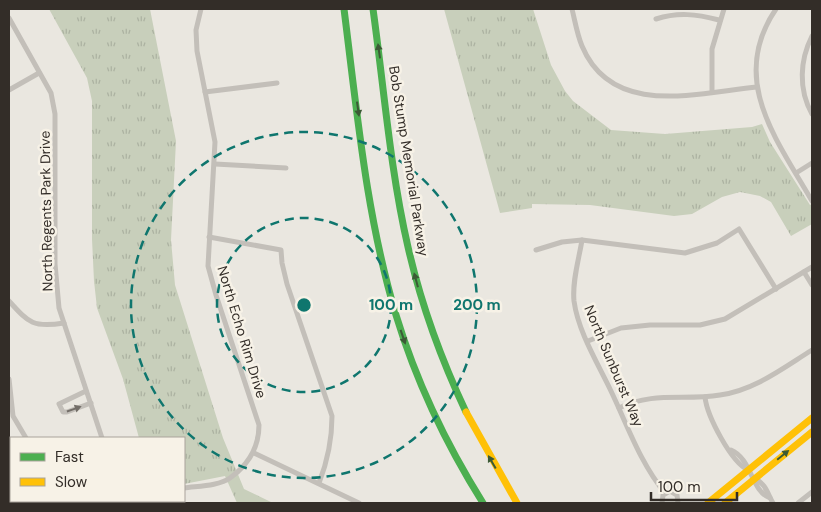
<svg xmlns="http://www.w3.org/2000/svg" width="821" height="512" font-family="'DM Sans',sans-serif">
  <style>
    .grass { fill: url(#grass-tufts) }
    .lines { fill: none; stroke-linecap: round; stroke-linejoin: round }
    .street { stroke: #c3bfb9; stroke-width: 5 }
    .fast { stroke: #4caf50; stroke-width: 7 }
    .slow { stroke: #ffc107; stroke-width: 7 }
    .oneway { fill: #3c5a36 }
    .oneway2 { fill: #746f69 }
    .ring { fill: none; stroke: #0f766e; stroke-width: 2.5; stroke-dasharray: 9 6 }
    .labels { text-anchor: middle; stroke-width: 5; stroke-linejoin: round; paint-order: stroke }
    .street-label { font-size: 14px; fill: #332d28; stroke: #f7f2e7 }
    .centre { fill: #0f766e; stroke: #f7f2e7; stroke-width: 2.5 }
    .ring-label { font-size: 15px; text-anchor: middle; font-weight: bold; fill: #0f766e; stroke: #f7f2e7; stroke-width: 5; stroke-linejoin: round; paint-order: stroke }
  </style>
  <defs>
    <pattern id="grass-tufts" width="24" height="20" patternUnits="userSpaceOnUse" patternTransform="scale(1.25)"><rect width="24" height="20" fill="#c8cfbb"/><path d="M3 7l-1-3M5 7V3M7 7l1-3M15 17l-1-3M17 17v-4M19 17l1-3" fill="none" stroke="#acb2a1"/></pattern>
  </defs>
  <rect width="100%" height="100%" fill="#eae7e0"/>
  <g class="grass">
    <polygon points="49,9 150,9 176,141 171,240 175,285 223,438 244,489 273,503 237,503 225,476 184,484 184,438 139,438 123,379 97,308 94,281 92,239 92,101 87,78"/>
    <polygon points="444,9 533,9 551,65 565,91 573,101 611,130 665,134 752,127 762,124 770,142 810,205 812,204 812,224 791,236 771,202 760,196 740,192 722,197 692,214 674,216 590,205 532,204 532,208 500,213"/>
  </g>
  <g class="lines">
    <g class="street">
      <path d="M572,9c3,12 5,25 10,37 30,72 115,47 175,41"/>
      <path d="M776,9c-48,70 1,131 36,192"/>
      <polyline points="9,18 51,93 55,114 55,264 59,308 102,438"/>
      <path d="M656,19c22,-7 40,-5 63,1"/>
      <path d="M812,36c-12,24 -14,53 0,78"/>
      <polyline points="9,90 39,73"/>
      <polyline points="205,92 277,83"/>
      <polyline points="712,92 712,49 724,9"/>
      <polyline points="215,164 286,168"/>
      <polyline points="796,173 812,163"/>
      <path d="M209,237l72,13 1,13 5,21 45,132c0,25 -4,44 -13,67"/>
      <path d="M582,240c-3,19 -10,41 -8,61 4,30 23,61 36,88 17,35 30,74 55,104"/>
      <polyline points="536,250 562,242 582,240 685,253 717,243 739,229 776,289"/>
      <polyline points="804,272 812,285"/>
      <path d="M9,301c20,22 24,27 55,22"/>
      <polyline points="588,341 621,328 650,325 700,325 725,319 812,267"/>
      <polyline points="9,379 13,416 26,438"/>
      <polyline points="86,391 59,404 63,412 67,412 91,403"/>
      <path d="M705,397c2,19 26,65 43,73"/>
      <path d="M619,408c35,-17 65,-7 101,-13 35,-5 63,-27 92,-45"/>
      <path d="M731,450c21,9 20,41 39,48"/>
      <polyline points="254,453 359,503"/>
      <path d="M754,478c13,7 13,15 19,25"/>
      <path d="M184,488c13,-2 35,-2 46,-10 18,-13 29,-31 29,-53l-43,-130 -8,-29 7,-124 -18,-91 -1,-21 5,-21"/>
      <polyline points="662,503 663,495 670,491 677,495 678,503"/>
      <polyline points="798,503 812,492"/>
    </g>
    <g class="fast">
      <path d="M344,9c13,102 22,206 52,306 20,66 50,129 87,188"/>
      <path d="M373,9c11,79 17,160 35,238 13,57 33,112 58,165"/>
    </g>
    <g class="slow">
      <polyline points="466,412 517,503"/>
      <polyline points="708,503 812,418"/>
      <polyline points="725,503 812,432"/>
    </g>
  </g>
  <defs><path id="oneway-solid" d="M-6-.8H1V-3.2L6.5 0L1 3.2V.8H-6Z" transform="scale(1.25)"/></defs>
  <g class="oneway">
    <use href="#oneway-solid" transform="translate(379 51) rotate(-98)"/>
    <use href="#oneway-solid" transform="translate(358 109) rotate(82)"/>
    <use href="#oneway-solid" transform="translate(416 280) rotate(-105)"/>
    <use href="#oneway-solid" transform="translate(403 337) rotate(71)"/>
    <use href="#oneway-solid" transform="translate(783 455) rotate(-39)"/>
    <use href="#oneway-solid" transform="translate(492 462) rotate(-120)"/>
  </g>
  <use class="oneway2" href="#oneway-solid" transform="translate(74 409) rotate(-19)"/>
  <g class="ring">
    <circle cx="304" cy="305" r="87"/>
    <circle cx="304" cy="305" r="173"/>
  </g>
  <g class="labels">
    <g class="street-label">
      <text transform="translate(409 161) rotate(81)" y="5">Bob Stump Memorial Parkway</text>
      <text transform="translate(46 211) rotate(-91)" y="5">North Regents Park Drive</text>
      <text transform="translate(242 332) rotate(73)" y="5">North Echo Rim Drive</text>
      <text transform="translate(614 366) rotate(67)" y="5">North Sunburst Way</text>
    </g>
  </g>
  <circle cx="304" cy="305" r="8" class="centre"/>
  <g class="ring-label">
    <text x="391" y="310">100 m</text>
    <text x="477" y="310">200 m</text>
  </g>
  <rect width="821" height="512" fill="none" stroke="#332d28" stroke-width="20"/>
  <rect x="10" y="437" width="175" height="65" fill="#f7f2e7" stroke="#a9a39b"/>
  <rect x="20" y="453" width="25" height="8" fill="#4caf50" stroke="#a9a39b"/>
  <text x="55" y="462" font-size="15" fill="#332d28">Fast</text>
  <rect x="20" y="478" width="25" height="8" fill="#ffc107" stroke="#a9a39b"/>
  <text x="55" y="487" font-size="15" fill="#332d28">Slow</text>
  <path d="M651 492v8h86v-8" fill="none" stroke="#332d28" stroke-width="2.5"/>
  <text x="658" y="492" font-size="15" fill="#332d28" stroke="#f7f2e7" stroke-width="4" paint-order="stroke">100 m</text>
</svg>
